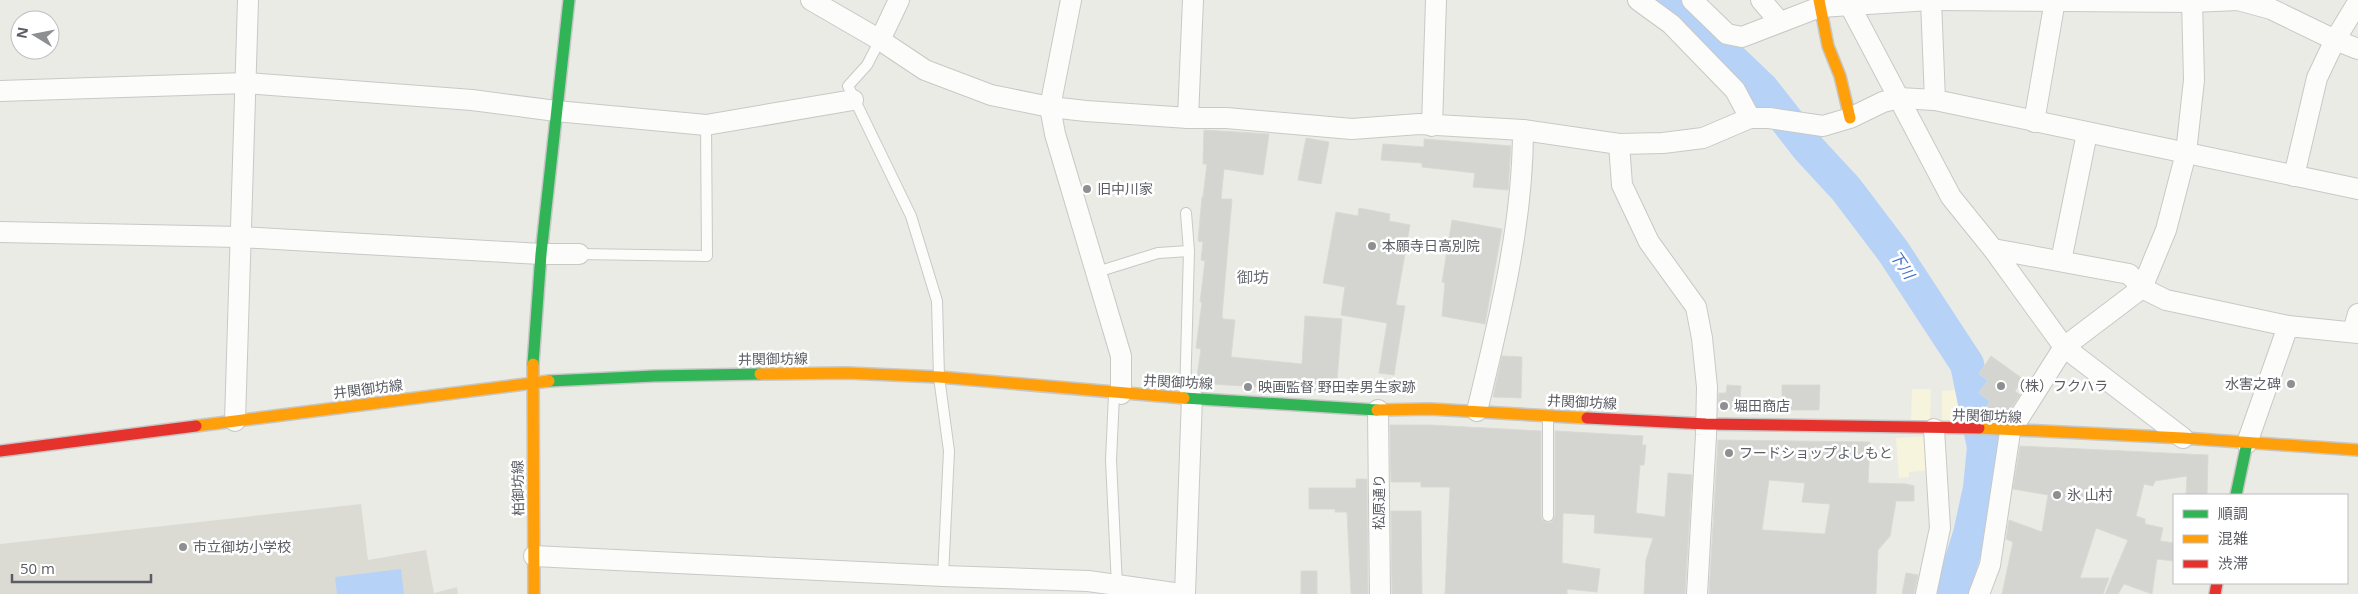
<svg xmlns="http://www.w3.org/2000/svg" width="2358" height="594" font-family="'Open Sans','Noto Sans JP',sans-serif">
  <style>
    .commercial { fill: #f6f4dd }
    .education { fill: #dcdbd3 }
    .water { fill: #b7d2f7 }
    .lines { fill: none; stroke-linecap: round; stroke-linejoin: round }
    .river { stroke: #b7d2f7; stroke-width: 34 }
    .building { fill: #d4d4d0; stroke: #dadad4; fill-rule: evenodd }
    .lane-casing { stroke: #c8c9c7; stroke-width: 12 }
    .street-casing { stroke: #c8c9c7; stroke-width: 22 }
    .fast-casing { stroke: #c6c7c6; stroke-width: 14 }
    .slow-casing { stroke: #c6c7c6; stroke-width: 14 }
    .jam-casing { stroke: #c6c7c6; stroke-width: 14 }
    .lane { stroke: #fcfcfb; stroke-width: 10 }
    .street { stroke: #fcfcfb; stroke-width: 20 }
    .fast { stroke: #30b455; stroke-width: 11 }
    .slow { stroke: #ff9f0a; stroke-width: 11 }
    .jam { stroke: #e5322d; stroke-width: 11 }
    .poi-dot { fill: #8d8f91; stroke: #fff; stroke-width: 2 }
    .labels { text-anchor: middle; stroke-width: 5; stroke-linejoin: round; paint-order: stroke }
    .poi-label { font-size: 14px; fill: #5a5d64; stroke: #fff; text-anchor: start }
    .street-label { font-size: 14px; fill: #5a5d64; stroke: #fff }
    .water-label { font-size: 15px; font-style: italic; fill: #406cc6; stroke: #fff }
    .quarter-label { font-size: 16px; fill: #6b6f76; stroke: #fff }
  </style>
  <rect width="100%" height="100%" fill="#ebebe5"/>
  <g class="commercial">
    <polygon points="1912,389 1931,389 1930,420 1911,420"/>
    <polygon points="1962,389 1969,423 1942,422 1942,391"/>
    <polygon points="1928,436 1931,470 1909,472 1909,477 1899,478 1896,438"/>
  </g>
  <polygon class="education" points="361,504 368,560 426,550 434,593 457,587 458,594 0,594 0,544"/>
  <polygon class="water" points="401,569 404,594 337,594 335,577"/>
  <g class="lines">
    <polyline class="river" points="1669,0 1762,89 1809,149 1846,189 1893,251 1967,364 1984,447 1980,488 1970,534 1951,594"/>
  </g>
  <g class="building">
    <polygon points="1204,130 1269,134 1263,175 1224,169 1221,199 1232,199 1222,316 1223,319 1235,320 1231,357 1302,364 1305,316 1342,319 1336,392 1196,383 1201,349 1196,348 1202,302 1200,302 1205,261 1201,260 1203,242 1198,241 1202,197 1203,197 1207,164 1203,164"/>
    <polygon points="1306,138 1329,142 1321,184 1298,180"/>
    <polygon points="1424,139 1511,146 1508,190 1473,187 1475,173 1422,167 1422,163 1381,160 1383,144 1424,147"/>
    <polygon points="1359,208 1390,214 1389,221 1410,225 1396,305 1405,306 1394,375 1379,373 1387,323 1341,315 1345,287 1323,283 1336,212 1358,216"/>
    <polygon points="1452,220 1502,229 1485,324 1442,316 1445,283 1442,282"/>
    <polygon points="1502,356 1522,357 1521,398 1493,397"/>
    <polygon points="1991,356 2023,379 2015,391 2020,395 2007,414 1988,413 1984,411 1990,401 1979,393 1988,380 1979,374"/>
    <polygon points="1727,385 1741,386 1739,409 1718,409 1719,393 1726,393"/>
    <polygon points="1782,385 1820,385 1819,410 1782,410"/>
    <polygon points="1390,425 1430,425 1541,431 1541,516 1542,520 1548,523 1552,522 1555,516 1555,431 1643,436 1642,445 1646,445 1644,465 1640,465 1636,513 1665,517 1668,473 1692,475 1685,594 1644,594 1646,560 1653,538 1594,533 1595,515 1563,513 1562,563 1600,569 1597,592 1567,589 1567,594 1445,594 1450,487 1421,487 1421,482 1391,482"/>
    <path d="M1718,440l152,2 -2,41 38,1 8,2v15h-18l-6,35 -12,14 -2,44h-167zM1769,480l36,3 -3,19 28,2 -5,30 -63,-4z"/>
    <polygon points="2020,446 2208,455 2207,495 2186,495 2187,476 2155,481 2153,486 2144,484 2136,516 2145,519 2145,524 2163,528 2160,541 2174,543 2174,561 2157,559 2152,594 2124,584 2118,594 2105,594 2128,540 2096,528 2080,578 2109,578 2103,594 2002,594 2013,542 2006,539 2009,520 2042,532 2048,495 2013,489"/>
    <polygon points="1356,479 1367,479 1368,594 1351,594 1347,512 1335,512 1335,509 1309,509 1309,488 1356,488"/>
    <polygon points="1391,511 1421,511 1422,594 1392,594"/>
    <rect x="1301" y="571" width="16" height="23"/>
    <polygon points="1906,573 1918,575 1914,594 1902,594"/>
  </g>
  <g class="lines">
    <g class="lane-casing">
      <g id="lane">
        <polyline points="880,40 867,65 848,86 911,216 937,301 939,377 949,451 943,576"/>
        <polyline points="579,254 707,256 706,125"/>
        <polyline points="1097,272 1158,253 1189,251"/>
        <polyline points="1114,395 1111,460 1117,586"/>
        <polyline points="1185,397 1189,251 1186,213"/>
        <polyline points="1548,516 1548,416"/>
      </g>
    </g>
    <g class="street-casing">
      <g id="street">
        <polyline points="811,0 880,40 925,70 991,95 1050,107 1086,111 1188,118 1226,118 1352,129 1419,124 1523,130 1619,144 1663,143 1703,138 1750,118 1769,118 1823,126 1850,118 1883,102 1899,98 1935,100 2358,189"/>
        <polyline points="1071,0 1050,107 1055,134 1121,356 1121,394"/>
        <polyline points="1638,0 1671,24 1735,90 1750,118"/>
        <polyline points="1692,0 1727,34 1742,37 1820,7 1930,0"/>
        <polyline points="1761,0 1779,21"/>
        <polyline points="1931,0 1935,100"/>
        <polyline points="1936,0 2191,2 2238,0 2271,9 2335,40 2358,49"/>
        <polyline points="1849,4 1951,197 1993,249 2129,274 2142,288 2166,300 2288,326"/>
        <polyline points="880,40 899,0"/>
        <polyline points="0,91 246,83 472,100 556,111 706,125 853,100"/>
        <polyline points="1188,118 1193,0"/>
        <polyline points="2034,122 2055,0"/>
        <polyline points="1432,126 1436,0"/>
        <polyline points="1619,144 1622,185 1649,242 1696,307 1702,338 1707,387 1706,435 1697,594"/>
        <polyline points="2294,176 2317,78 2335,40 2358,2"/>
        <polyline points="0,232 240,237 541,254 579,254"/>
        <polyline points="1993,249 2064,347 2183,438"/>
        <polyline points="2061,261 2087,133"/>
        <polyline points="2353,331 2358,314"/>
        <polyline points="1378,410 1380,594"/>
        <path d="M1477,411c22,-91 46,-186 46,-281"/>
        <polyline points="235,421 248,0"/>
        <polyline points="2247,443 2288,326 2358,333"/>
        <polyline points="534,556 943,576 1088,581 1181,594"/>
        <polyline points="1185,594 1192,397"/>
        <polyline points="1926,594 1940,528 1934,429"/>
        <polyline points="1979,594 1990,565 2010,432 2064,347 2142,288 2166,230 2186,153 2194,80 2192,0"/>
      </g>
    </g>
    <g class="fast-casing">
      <g id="fast">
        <polyline points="533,364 541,254 569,0"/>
        <polyline points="549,381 654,376 760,374"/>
        <polyline points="1184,398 1377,410"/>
        <polyline points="2236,495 2247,443"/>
      </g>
    </g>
    <g class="slow-casing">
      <g id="slow">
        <polyline points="1819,0 1828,46 1840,76 1850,118"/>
        <polyline points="533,364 534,594"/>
        <polyline points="760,374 847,373 939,377 1184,398"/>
        <polyline points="1377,410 1430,409 1587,418"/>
        <polyline points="196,426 549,381"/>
        <polyline points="1979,428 2183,438 2358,450"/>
      </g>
    </g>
    <g class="jam-casing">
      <g id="jam">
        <polyline points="1587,418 1706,424 1979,428"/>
        <polyline points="0,451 196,426"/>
        <polyline points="2215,594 2217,583"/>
      </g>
    </g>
    <use href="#lane" class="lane"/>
    <use href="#street" class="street"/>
    <use href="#fast" class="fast"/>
    <use href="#slow" class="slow"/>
    <use href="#jam" class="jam"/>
  </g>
  <g class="poi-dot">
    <circle cx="1087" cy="189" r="5"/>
    <circle cx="1372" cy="246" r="5"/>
    <circle cx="2291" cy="384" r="5"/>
    <circle cx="2001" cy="386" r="5"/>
    <circle cx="1248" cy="387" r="5"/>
    <circle cx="1724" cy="406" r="5"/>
    <circle cx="1729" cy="453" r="5"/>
    <circle cx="2057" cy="495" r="5"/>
    <circle cx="183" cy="547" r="5"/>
  </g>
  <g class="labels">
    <g class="poi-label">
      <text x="1097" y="194">旧中川家</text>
      <text x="1382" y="251">本願寺日高別院</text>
      <text x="2281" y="389" text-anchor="end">水害之碑</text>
      <text x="2011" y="391">（株）フクハラ</text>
      <text x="1258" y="392">映画監督 野田幸男生家跡</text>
      <text x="1734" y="411">堀田商店</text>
      <text x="1739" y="458">フードショップよしもと</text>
      <text x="2067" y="500">氷 山村</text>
      <text x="193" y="552">市立御坊小学校</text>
    </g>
    <g class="street-label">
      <text transform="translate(773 359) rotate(-1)" y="5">井関御坊線</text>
      <text transform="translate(1178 382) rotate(3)" y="5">井関御坊線</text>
      <text transform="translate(368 389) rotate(-7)" y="5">井関御坊線</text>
      <text transform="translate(1582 402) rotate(3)" y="5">井関御坊線</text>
      <text transform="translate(1987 416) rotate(2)" y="5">井関御坊線</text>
      <text transform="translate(518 488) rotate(-91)" y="5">柏御坊線</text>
      <text transform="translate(1379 502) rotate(-90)" y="5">松原通り</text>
    </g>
    <g class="water-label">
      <text transform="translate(1902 265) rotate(56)" y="5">下川</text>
    </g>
    <g class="quarter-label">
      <text x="1253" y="283">御坊</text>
    </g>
  </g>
  <rect x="2173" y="494" width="175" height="90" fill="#ffffff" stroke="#bdbec1"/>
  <rect x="2183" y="510" width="25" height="8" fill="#30b455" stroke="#bdbec1"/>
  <text x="2218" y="519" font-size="15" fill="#5a5d64">順調</text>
  <rect x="2183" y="535" width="25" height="8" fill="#ff9f0a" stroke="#bdbec1"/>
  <text x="2218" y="544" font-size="15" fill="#5a5d64">混雑</text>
  <rect x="2183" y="560" width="25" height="8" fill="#e5322d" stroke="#bdbec1"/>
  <text x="2218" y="569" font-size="15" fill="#5a5d64">渋滞</text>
  <g transform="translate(35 35) rotate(280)"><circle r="24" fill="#ffffff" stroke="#bdbec1"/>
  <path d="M0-4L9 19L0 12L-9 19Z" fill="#8d8f91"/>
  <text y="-8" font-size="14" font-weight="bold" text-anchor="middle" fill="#5a5d64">N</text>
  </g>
  <path d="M12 574v8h139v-8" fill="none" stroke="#5a5d64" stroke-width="2.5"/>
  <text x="20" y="574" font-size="15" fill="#5a5d64" stroke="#ffffff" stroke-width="4" paint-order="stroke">50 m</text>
</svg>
